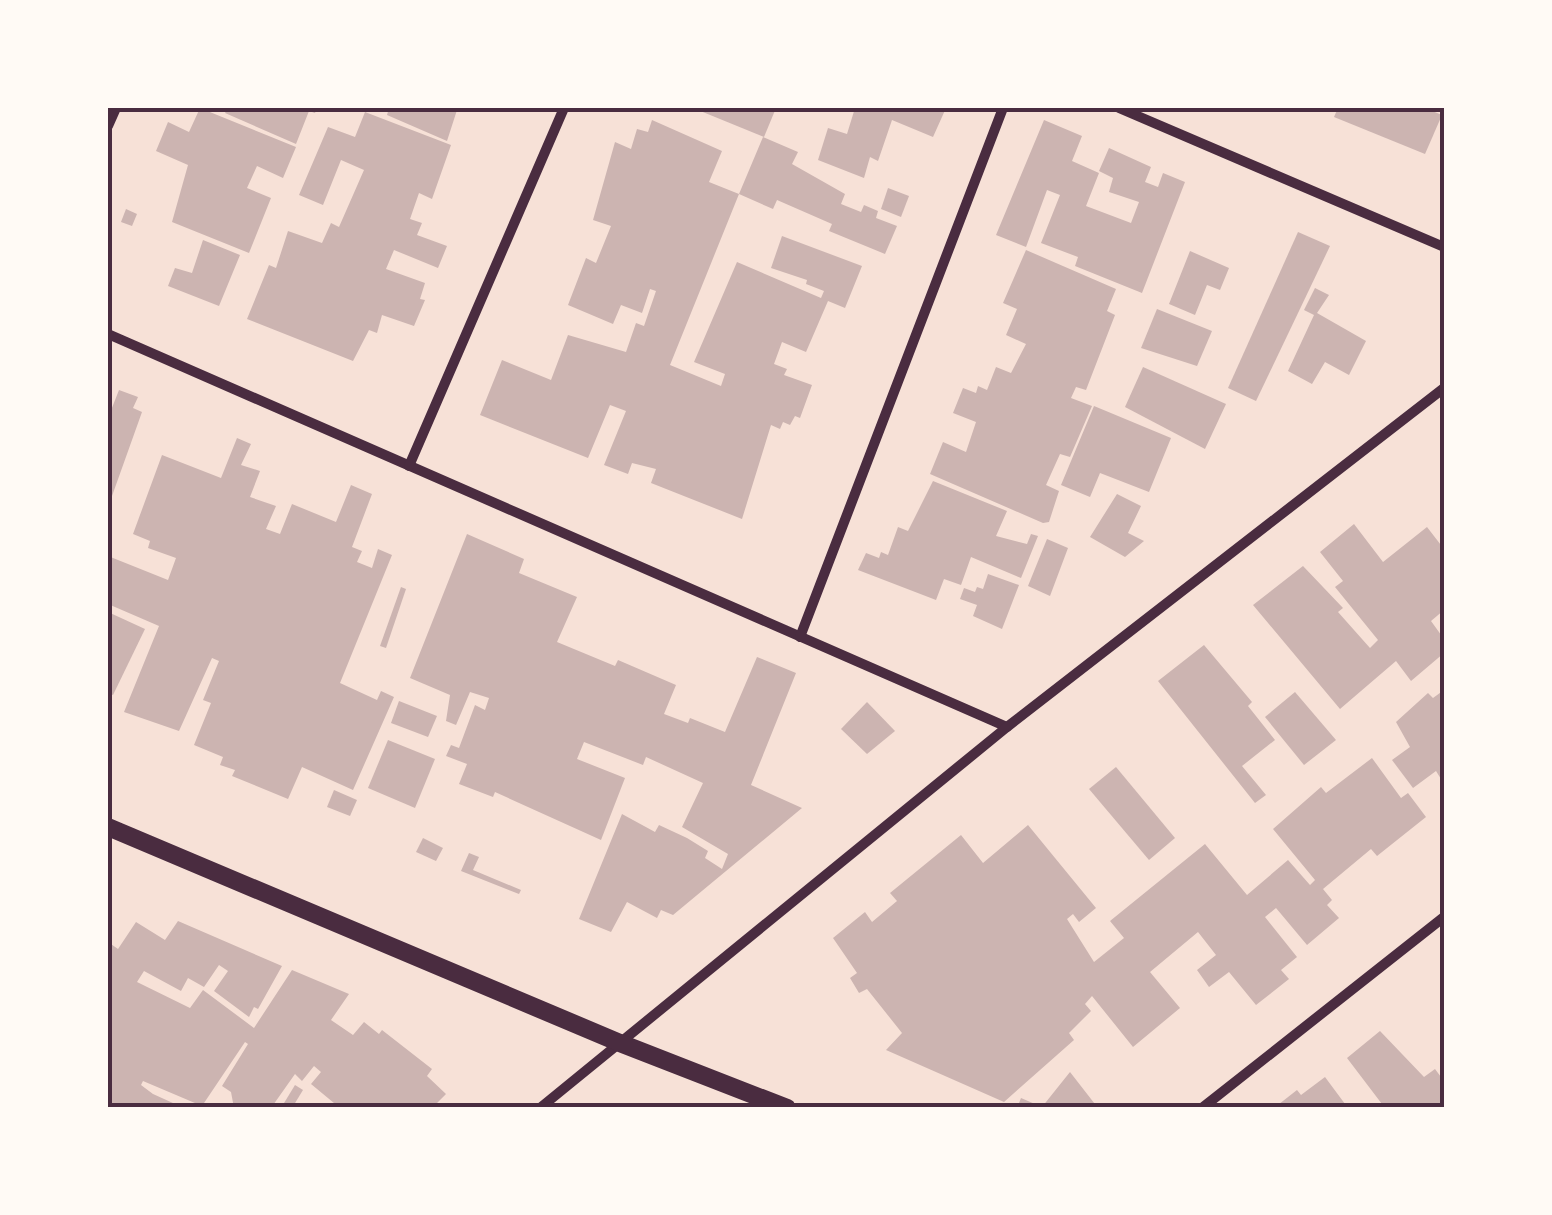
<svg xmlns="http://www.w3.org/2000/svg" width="1552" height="1215" font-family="'IBM Plex Serif',serif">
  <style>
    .building { fill: #ccb4b1 }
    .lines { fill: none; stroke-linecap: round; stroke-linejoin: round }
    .minor { stroke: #4a2c40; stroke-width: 10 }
    .tertiary { stroke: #4a2c40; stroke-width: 18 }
    .neatline { fill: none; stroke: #4a2c40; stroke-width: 4 }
  </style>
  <rect width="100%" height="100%" fill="#f7e1d7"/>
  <g class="building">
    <polygon points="200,108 296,147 283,178 257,166 247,188 271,198 249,253 172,222 188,165 156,151 168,122 189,132"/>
    <polygon points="228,108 317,108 315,113 309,111 296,144 225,113"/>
    <polygon points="389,108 467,108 466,112 457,110 447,141 387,115"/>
    <polygon points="693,108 776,108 764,137"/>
    <polygon points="855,108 946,108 933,137 892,120 878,161 870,157 864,178 818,160 828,128 847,134"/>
    <polygon points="1338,108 1425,108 1442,115 1425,154 1334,117"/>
    <polygon points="365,112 451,145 432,199 419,193 410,219 422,223 417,235 447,246 438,268 394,250 386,269 425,283 420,299 425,300 414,326 382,315 377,333 369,330 353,361 247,319 269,265 276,268 288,231 322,243 331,223 339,227 364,170 341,160 323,205 299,195 328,127 355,137"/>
    <polygon points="652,120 722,151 709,182 739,194 670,365 721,386 725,374 694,362 737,262 821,298 824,291 806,284 807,280 771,268 782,236 862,266 845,308 828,301 806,352 782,342 774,364 787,369 784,375 812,385 800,418 795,416 790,425 783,422 780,429 771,425 742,519 651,483 656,469 632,463 628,474 604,465 626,411 610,405 588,458 480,415 502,360 551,380 568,335 626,352 636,323 644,326 656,291 650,289 642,313 621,305 613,324 568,305 586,258 596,263 611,226 593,220 615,142 631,149 637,129 648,132"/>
    <polygon points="1044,120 1082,136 1072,161 1099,173 1086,206 1131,223 1139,202 1109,192 1113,178 1099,171 1109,148 1151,167 1145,182 1158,187 1163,173 1185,182 1142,293 1075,266 1078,257 1041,243 1060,195 1047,190 1026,247 996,235"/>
    <polygon points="763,137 798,152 792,164 845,194 841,204 861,212 864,205 878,211 876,218 897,226 885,254 829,231 832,224 777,200 773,209 739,194"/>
    <polygon points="888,188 909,196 901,217 881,209"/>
    <polygon points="126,209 137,214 132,226 121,222"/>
    <polygon points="1298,232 1330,246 1256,401 1228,388"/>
    <polygon points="203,240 240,255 219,306 168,286 175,268 192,273"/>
    <polygon points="1026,250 1116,289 1107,311 1115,315 1086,390 1076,387 1071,398 1092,406 1070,457 1060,454 1046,485 1059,491 1049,522 1043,523 930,474 943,442 966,452 976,422 953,413 963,388 976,393 978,386 987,390 996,367 1011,373 1026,344 1006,335 1017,309 1003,303"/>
    <polygon points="1190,251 1229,268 1220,290 1207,285 1195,315 1169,304"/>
    <polygon points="1315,288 1329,295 1317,313 1366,341 1349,375 1325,362 1312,384 1288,371 1314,315 1304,310"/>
    <polygon points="1157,309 1212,331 1197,366 1141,348"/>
    <polygon points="1143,367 1226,404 1205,449 1125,407"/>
    <polygon points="119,390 138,397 133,408 142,412 112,496 108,494 108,418"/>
    <polygon points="1094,406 1171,438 1149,492 1100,473 1090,497 1061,485"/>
    <polygon points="237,438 251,444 241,465 260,471 250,497 276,506 266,529 280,534 292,504 336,522 351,485 372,494 352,547 362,551 357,562 372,568 378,549 392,555 340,683 377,700 381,691 394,697 353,790 302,767 288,799 232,776 235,770 220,765 223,757 194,745 211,703 203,700 219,661 212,658 179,731 124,712 159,626 108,604 108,556 168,580 176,558 148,548 150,541 133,534 162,455 221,478"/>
    <polygon points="933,481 1007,511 996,536 1027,544 1031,534 1038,536 1021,578 971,557 961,585 944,579 936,600 858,570 866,553 879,558 881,552 888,555 898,527 908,531"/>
    <polygon points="1117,494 1141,506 1128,533 1144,541 1125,557 1090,537"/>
    <polygon points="1354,524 1383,562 1427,527 1444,549 1444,610 1431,621 1444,639 1444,653 1411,681 1396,661 1340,709 1253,605 1303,566 1343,608 1338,612 1370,648 1378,640 1335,587 1343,581 1320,552"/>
    <polygon points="467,534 524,559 519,573 577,597 557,642 615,666 618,660 676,685 664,714 688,723 690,718 725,732 757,657 796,673 751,785 802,808 673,915 661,910 657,918 627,902 611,932 579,919 622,814 655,832 659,825 687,838 708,851 705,858 722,869 728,854 682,827 703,783 646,757 643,765 584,742 577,759 625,778 601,840 495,792 493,797 459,784 467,764 446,756 451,745 459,748 475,705 485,710 489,698 470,692 456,725 446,721 450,695 410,678"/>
    <polygon points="1047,539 1068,548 1050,596 1028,586"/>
    <polygon points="988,574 1019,585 1002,629 973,616 977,605 960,599 964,588 975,592 977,587 983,589"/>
    <polygon points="401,587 406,589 386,648 380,646"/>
    <polygon points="108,612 145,629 113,695 108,693"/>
    <polygon points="1204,645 1252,702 1248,706 1275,740 1242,766 1266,795 1255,803 1158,681"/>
    <polygon points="1444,690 1444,776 1441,779 1436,771 1413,788 1392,760 1410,747 1396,722 1428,693 1433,698"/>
    <polygon points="1295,692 1336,740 1304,765 1265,717"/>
    <polygon points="399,701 437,716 428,737 391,723"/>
    <polygon points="867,702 895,731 867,754 841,729"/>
    <polygon points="388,740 435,759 415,808 368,788"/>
    <polygon points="1372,758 1401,798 1408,793 1426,817 1377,856 1371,849 1323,889 1332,900 1327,905 1339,918 1307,945 1276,908 1265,917 1297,957 1281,970 1289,979 1256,1005 1229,972 1209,987 1197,970 1216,955 1198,932 1150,972 1180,1008 1133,1047 1092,996 1085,1004 1091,1011 1069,1033 1074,1040 1004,1102 886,1050 902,1033 867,989 859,993 850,978 857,973 833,938 865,912 872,922 897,901 890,893 961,835 983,863 1028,825 1096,908 1079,922 1073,914 1067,919 1094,962 1124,938 1110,921 1205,844 1247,895 1288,860 1310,885 1315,880 1273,829 1321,787 1326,793"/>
    <polygon points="1116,767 1175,838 1149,860 1089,789"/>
    <polygon points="334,790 357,800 350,816 327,807"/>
    <polygon points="423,838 443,848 436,861 416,852"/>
    <polygon points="469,853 479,857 473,870 521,890 519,894 461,871"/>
    <polygon points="178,921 282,966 258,1009 254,1007 249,1017 214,991 228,971 219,965 204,987 188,978 181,991 144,971 137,982 190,1008 203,990 254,1028 292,970 349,994 331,1020 353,1035 364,1022 379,1034 382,1030 432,1069 427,1076 446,1094 432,1108 340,1108 311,1084 321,1072 314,1066 302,1081 295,1074 271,1108 234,1108 231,1092 222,1086 248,1044 245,1042 202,1106 143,1081 141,1085 153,1094 184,1108 108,1108 108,942 118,949 136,922 165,940"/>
    <polygon points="1380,1031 1424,1077 1435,1069 1444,1081 1444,1108 1385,1108 1347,1058"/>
    <polygon points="1070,1072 1098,1108 1017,1108 1021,1098 1042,1107"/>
    <polygon points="1325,1077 1348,1108 1274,1108 1297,1090 1301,1095"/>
    <polygon points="295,1085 303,1090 292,1108 281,1108"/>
  </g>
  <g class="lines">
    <g class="minor">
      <polyline points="1119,108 1444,247"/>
      <polyline points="108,126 116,108"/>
      <polyline points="108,334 1007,727"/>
      <polyline points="409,466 564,108"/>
      <polyline points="800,637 1003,108"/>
      <polyline points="540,1108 1007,727 1444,388"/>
      <polyline points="1202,1108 1444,917"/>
    </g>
    <polyline class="tertiary" points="108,827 620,1043 787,1108"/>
  </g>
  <rect width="1552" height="1215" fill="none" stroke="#fffaf5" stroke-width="220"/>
  <rect x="110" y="110" width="1332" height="995" class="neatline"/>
</svg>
